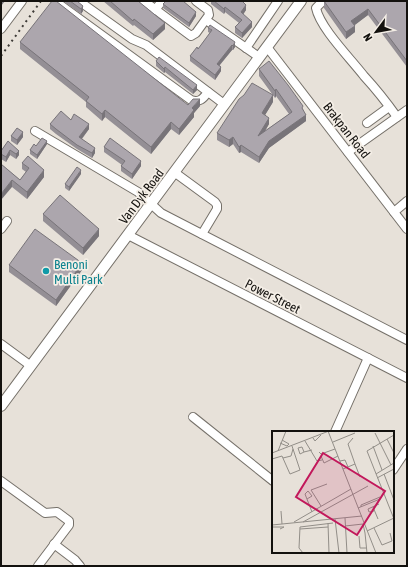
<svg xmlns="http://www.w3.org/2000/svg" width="408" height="567" font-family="'Asap Condensed',sans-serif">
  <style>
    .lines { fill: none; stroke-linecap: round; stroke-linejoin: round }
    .minor-casing { stroke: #757069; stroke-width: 10 }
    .major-casing { stroke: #757069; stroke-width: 12 }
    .minor { stroke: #fff; stroke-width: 8 }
    .major { stroke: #fff; stroke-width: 10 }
    .rail { stroke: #3e3b37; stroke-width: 2; stroke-dasharray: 2 4; stroke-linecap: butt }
    .wall { fill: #948f95 }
    .shaded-wall { fill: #787479 }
    .building { fill: #aca6ad; stroke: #787479 }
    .culture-dot { fill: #0f9aa8; stroke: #f4eee6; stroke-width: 1.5 }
    .labels { text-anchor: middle; stroke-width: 3.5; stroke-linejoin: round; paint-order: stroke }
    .street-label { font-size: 13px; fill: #13110e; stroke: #f4eee6 }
    .culture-label { font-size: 13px; fill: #0d838f; stroke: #f4eee6; text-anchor: start }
    .inset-road { fill: none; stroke: #928e88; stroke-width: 1 }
    .view { fill: #c2185b; fill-opacity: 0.15; stroke: #c2185b; stroke-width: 2 }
    .inset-edge { fill: none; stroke: #13110e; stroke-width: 2 }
  </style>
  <rect width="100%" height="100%" fill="#e7e1d9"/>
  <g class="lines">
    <g class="minor-casing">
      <g id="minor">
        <polyline points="79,1 132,39 146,45 224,104"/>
        <polyline points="144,1 191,36 196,33 209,15 208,10 196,1"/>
        <path d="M323,1l-7,7c4,20 35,51 48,68 12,13 23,27 33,41"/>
        <path d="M59,4l132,96c8,3 12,-1 17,-8"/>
        <polyline points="155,10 162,1"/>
        <polyline points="206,20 259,57"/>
        <polyline points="1,29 22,1"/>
        <polyline points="267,47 407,229"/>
        <polyline points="246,48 278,1"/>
        <polyline points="367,123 389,107"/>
        <polyline points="35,131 138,192 161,213 407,340"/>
        <polyline points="348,152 407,110"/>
        <polyline points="174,172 215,202 217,205 217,209 202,234"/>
        <polyline points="394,212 407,201"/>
        <polyline points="1,229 7,221"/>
        <polyline points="128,235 407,378"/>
        <polyline points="1,344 31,366"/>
        <polyline points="193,417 273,481"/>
        <polyline points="335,432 368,358"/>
        <polyline points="393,470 407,449"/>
        <polyline points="1,481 45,513 57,512 69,521 69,525 38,566"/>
        <polyline points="54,544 75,560 80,566"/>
      </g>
    </g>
    <g class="major-casing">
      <polyline id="major" points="1,406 301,1"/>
    </g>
    <use href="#minor" class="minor"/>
    <use href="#major" class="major"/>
    <polyline class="rail" points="1,56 41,1"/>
  </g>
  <g class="wall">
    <polygon points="63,1 77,1 83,11 81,14"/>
    <polygon points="103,1 138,1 165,29 153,40 134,25 133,26"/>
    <polygon points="211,1 242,1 246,10 243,14 252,27 242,38 235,33 235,27 239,23 225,12 224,14 211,4"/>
    <polygon points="324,1 407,1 407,67 368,15 354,25 355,32 346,39 324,8"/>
    <polygon points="163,4 196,16 189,27 163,8"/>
    <polygon points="208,28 235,47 233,50 232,50 220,65 221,71 215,80 190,61 190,56 198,49 210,33 208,32"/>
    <polygon points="20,42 188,105 200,106 194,113 194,117 179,135 171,129 151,154 105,117 102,121 86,107 86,102 20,49"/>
    <polygon points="156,61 197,90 193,94 165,72 164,73 156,66"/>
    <polygon points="259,69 303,109 306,121 269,148 259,163 241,152 239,153 233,144 229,147 217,140 217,133 273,102 265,115 269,124 265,131 289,114 276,96 275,98 259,76"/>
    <polygon points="407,69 407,78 406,77 406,70"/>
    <polygon points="71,120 89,129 82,139 95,153 92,158 77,149 56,134 50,129 50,124"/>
    <polygon points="11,136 23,137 17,145 11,141"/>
    <polygon points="8,141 19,155 16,159 10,155 6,162 1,159 1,151"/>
    <polygon points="47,144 37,159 30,154 30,150 36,146"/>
    <polygon points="104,147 141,166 132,179 121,171 121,166 122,165 104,152"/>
    <polygon points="22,163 44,177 27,199 12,187 1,164 20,180 26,172 22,169"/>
    <polygon points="81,174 69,191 65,188 65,184"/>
    <polygon points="43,214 99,236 83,255 43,221"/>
    <polygon points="9,265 82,270 56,306 9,272"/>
  </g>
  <g class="shaded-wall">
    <polygon points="3,1 5,1 1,6 1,3"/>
    <polygon points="246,5 246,10 241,18 241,12"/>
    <polygon points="83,6 83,11 81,14 81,9"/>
    <polygon points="225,7 225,12 224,14 224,9"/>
    <polygon points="368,9 368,15 351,28 351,21"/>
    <polygon points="196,12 196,16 189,27 189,23"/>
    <polygon points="252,22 252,27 242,38 242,33"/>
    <polygon points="165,23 165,29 153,40 153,34"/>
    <polygon points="355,26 355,32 346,39 346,32"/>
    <polygon points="235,42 235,47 233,50 233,46"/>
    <polygon points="232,45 232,50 217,68 217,64"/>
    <polygon points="165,67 165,72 164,73 164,69"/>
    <polygon points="221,67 221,71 215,80 215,75"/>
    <polygon points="197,85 197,90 193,94 193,90"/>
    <polygon points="276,89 276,96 275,98 275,91"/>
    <polygon points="273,95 273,102 262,120 262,113"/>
    <polygon points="200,99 200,106 194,113 194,117 179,135 179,129 192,108"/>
    <polygon points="105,110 105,117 102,121 102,114"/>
    <polygon points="306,115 306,121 269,148 259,163 259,157 269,141"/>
    <polygon points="269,118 269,124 258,143 258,136"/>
    <polygon points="171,122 171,129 151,154 151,147"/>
    <polygon points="89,124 89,129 79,142 79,137"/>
    <polygon points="23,132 23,137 17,145 17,140"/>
    <polygon points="233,137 233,144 229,147 229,140"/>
    <polygon points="47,141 47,144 37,159 37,155"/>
    <polygon points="241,145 241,152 239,153 239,147"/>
    <polygon points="95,148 95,153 92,158 92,153"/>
    <polygon points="10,150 10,155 6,162 6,157"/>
    <polygon points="19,151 19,155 16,159 16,154"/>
    <polygon points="141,161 141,166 132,179 132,174"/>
    <polygon points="44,170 44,177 27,199 27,192"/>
    <polygon points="81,170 81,174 69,191 69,187"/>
    <polygon points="12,180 12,187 1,200 1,194"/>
    <polygon points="99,229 99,236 83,255 83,248"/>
    <polygon points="82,263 82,270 56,306 56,300"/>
  </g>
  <g class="building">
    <polygon points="52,1 56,1 188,105 193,99 200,99 192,108 194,110 179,129 171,122 151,147 105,110 102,114 86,101 89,97 20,42"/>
    <polygon points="70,1 77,1 83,6 81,9"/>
    <polygon points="110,1 138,1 165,23 153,34 134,19 133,21"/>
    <polygon points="166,1 183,1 196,12 189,23 163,4"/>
    <polygon points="214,1 242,1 246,5 241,12 252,22 242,33 235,27 242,20 225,7 224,9"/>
    <polygon points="324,1 407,1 407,61 368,9 351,21 355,26 346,32"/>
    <polygon points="210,25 235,42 233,46 232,45 217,64 221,67 215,75 190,56 197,47 198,49 212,30 208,28"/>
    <polygon points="159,57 197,85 193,90 165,67 164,69 156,61"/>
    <polygon points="269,61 288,85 303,106 302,108 306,115 269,141 259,157 241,145 239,147 233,137 229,140 217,133 239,99 244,95 252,83 273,95 262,113 269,118 258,136 292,112 276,89 275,91 259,69"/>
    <polygon points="61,111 71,120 74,114 89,124 79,137 95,148 92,153 77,145 56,129 50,124"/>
    <polygon points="17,128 23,132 17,140 11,136"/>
    <polygon points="42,138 47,141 37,155 30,150 34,144 36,146"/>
    <polygon points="110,138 141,161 132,174 121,166 125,161 104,147"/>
    <polygon points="8,141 19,151 16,154 10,150 6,157 1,154 1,151"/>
    <polygon points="28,156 44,170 27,192 12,180 1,194 1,164 20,180 29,168 22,163"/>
    <polygon points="77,167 81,170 69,187 65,184"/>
    <polygon points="60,195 99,229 83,248 43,214"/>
    <polygon points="35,229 82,263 56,300 9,265"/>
  </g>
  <circle class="culture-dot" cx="46" cy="271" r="4"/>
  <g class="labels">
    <g class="street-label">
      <text transform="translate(347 130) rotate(52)" y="5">Brakpan Road</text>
      <text transform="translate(141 196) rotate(-53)" y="5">Van Dyk Road</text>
      <text transform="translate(273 296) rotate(27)" y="5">Power Street</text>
    </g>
    <g class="culture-label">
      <text x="54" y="269">Benoni<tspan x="54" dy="15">Multi Park</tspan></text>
    </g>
  </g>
  <g transform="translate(272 431)">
    <rect width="122" height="122" fill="#e7e1d9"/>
    <path class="inset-road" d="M56,0l48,122M103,2l16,32M122,4l-27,16 27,68M41,7l2,3 6,-6M81,7l-5,6 7,20M115,8l7,14M33,10l12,20 5,-1M61,11l22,-9M8,12l7,3 2,-2 -7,-4M101,15l9,24M6,20l8,-20M32,21l-4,2 -2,-6 4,-1 2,5 8,-2M47,21l2,2 14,-5M0,22l57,-22M49,25l3,7 14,-7M11,27l8,-2 2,-7M0,28l10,-3 8,18 10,-4 -8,-24M68,30l5,-1 3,7M71,38l12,-5 5,13M104,43l18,-11M112,43l10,26M105,47l17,-9M35,68l5,-3 -4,-5 -3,3 7,18M49,75l-10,-16 16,-6M89,76v-2l19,-8M101,76l5,12M86,77l22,-9M9,80l1,13M102,80l-5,1 -1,-3 11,-5M73,87l2,35M63,88l4,34M22,91l57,-33M31,91l65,-36M56,92l1,30M0,94l90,-9M73,95l18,-2 2,9M0,96h12l-4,2M102,97l8,17 10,-4 -2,-8M28,98l28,-2M95,100l27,-13M93,102l2,20M87,105l1,12h6M31,122l-4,-5 1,-21 33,-4"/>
    <path class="view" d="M51,22l62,38 -28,44 -61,-38z"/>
    <rect width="122" height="122" class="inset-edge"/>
  </g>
  <rect width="408" height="567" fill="none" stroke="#13110e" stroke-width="4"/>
  <g transform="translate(376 32) rotate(238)" stroke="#f4eee6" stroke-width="3" paint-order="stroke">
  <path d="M0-3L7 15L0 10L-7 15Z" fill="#13110e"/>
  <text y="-6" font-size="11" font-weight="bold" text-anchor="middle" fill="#13110e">N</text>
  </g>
</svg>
